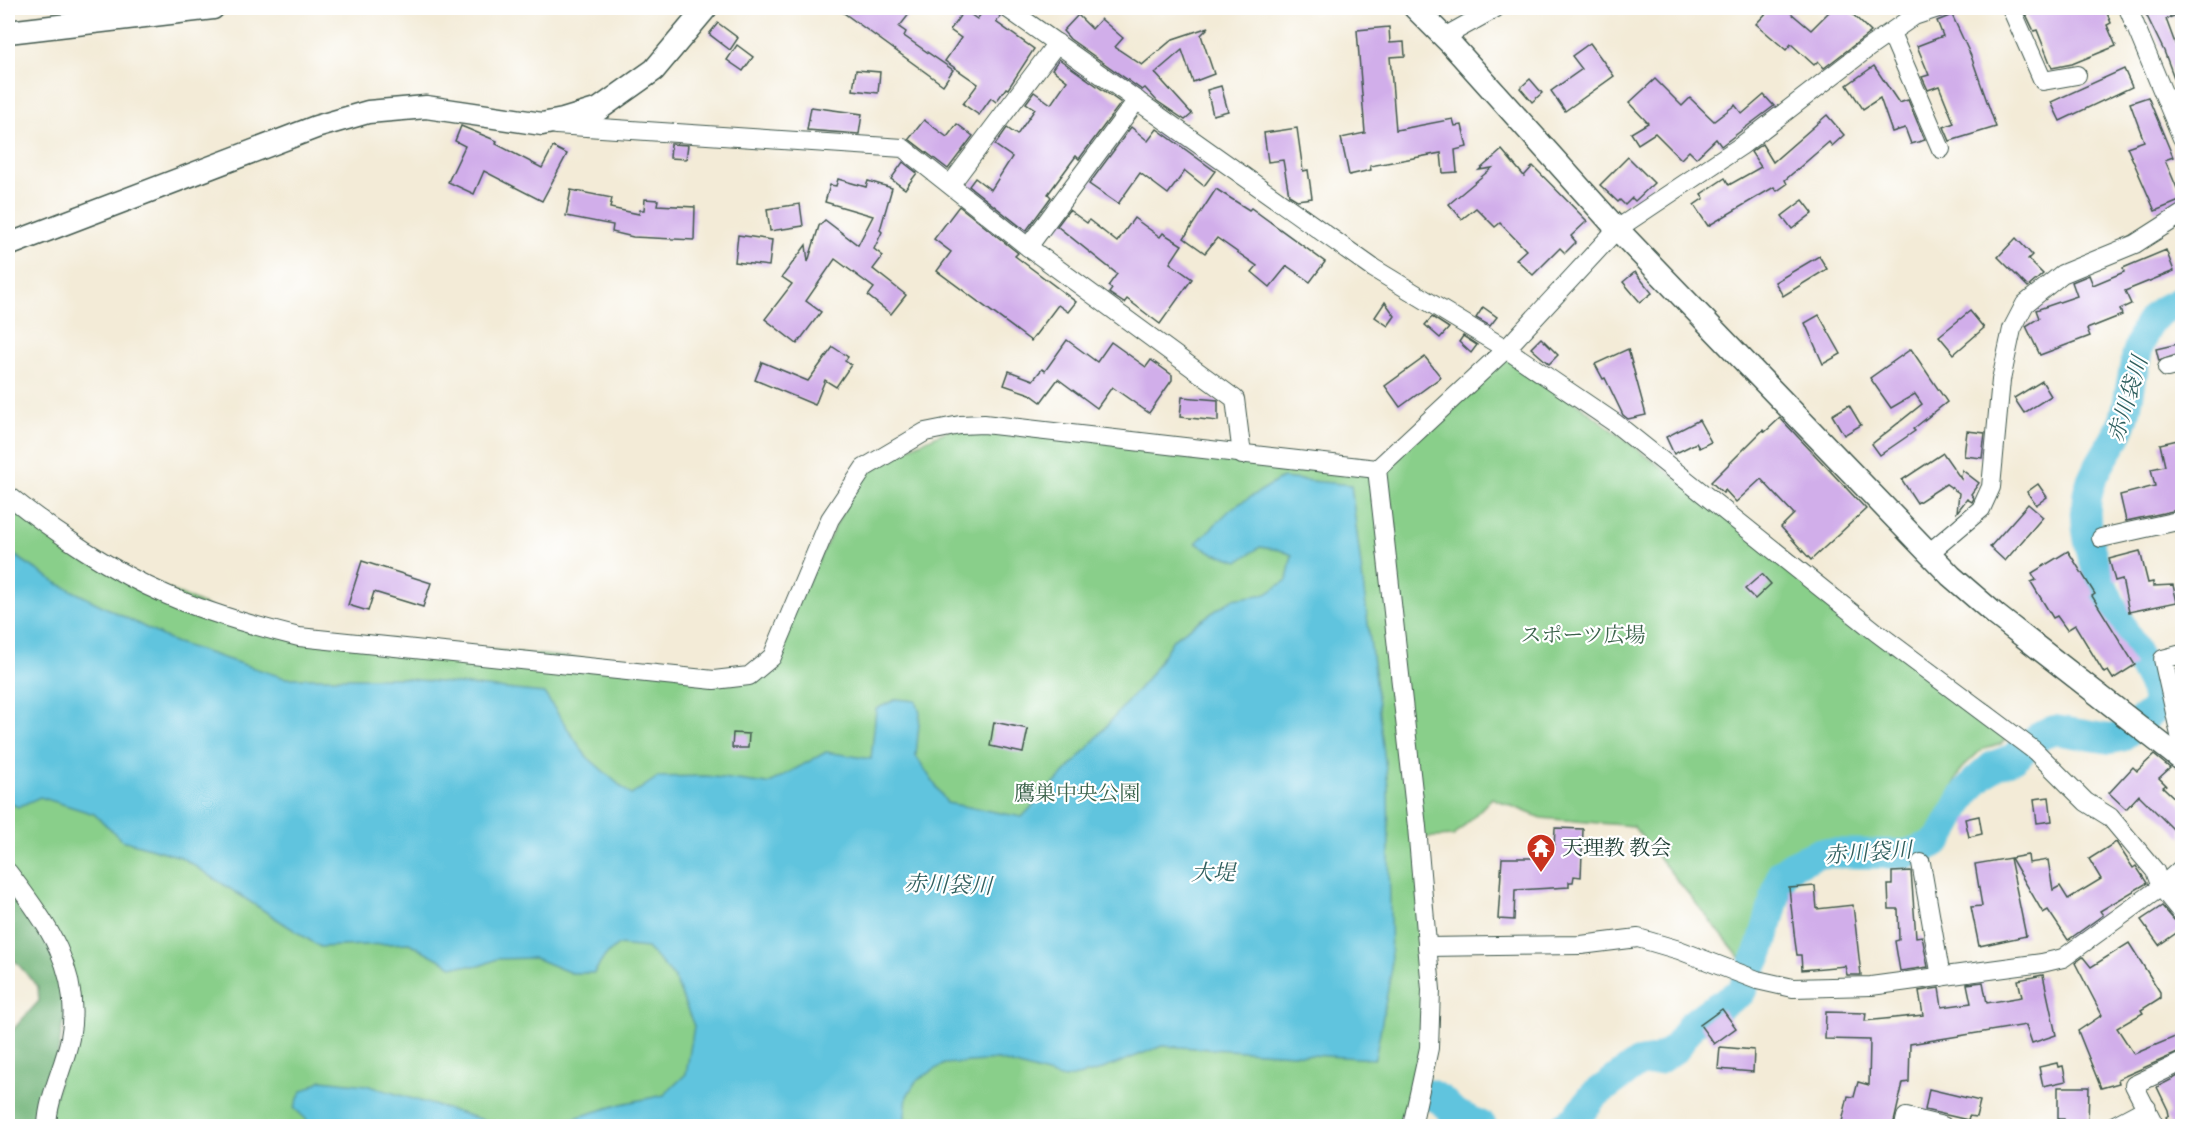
<svg xmlns="http://www.w3.org/2000/svg" width="2190" height="1134" font-family="'Libre Bodoni','Noto Serif JP',serif">
  <style>
    .green { fill: #89cf8a; stroke: #54865f; stroke-width: 1.5 }
    .forest { fill: #6eb276; stroke: #467855; stroke-width: 1.5 }
    .water { fill: #60c4de; stroke: #408089; stroke-width: 1.5 }
    .lines { fill: none; stroke-linecap: round; stroke-linejoin: round }
    .river { stroke: #60c4de; stroke-width: 30 }
    .building { fill: #d1aeea }
    .minor-casing { stroke: #3f574c; stroke-width: 20 }
    .tertiary-casing { stroke: #3f574c; stroke-width: 25 }
    .minor { stroke: #fff; stroke-width: 18 }
    .tertiary { stroke: #fff; stroke-width: 22 }
    .labels { text-anchor: middle; stroke-width: 4.5; stroke-linejoin: round; paint-order: stroke }
    .park-label { font-size: 21px; fill: #3a624a; stroke: #fff }
    .poi-label { font-size: 21px; fill: #1f3d34; stroke: #fff; text-anchor: start }
    .water-label { font-size: 22px; font-style: italic; fill: #2f5f5e; stroke: #fff }
  </style>
  <rect width="100%" height="100%" fill="#fff"/>
  <filter id="ink" filterUnits="userSpaceOnUse"><feTurbulence type="fractalNoise" baseFrequency=".0167" numOctaves="2"/><feDisplacementMap in="SourceGraphic" scale="12" xChannelSelector="R" yChannelSelector="G"/><feConvolveMatrix kernelMatrix="1 2 1 2 8 2 1 2 1" color-interpolation-filters="sRGB"/></filter>
  <filter id="wash" filterUnits="userSpaceOnUse"><feTurbulence type="fractalNoise" baseFrequency=".008" numOctaves="4" result="noise"/><feDisplacementMap in="SourceGraphic" scale="24" xChannelSelector="R" yChannelSelector="G"/><feGaussianBlur stdDeviation="1.35" result="paint"/><feColorMatrix in="noise" values="0 0 0 0 0 0 0 0 0 0 0 0 0 0 0 0 0 1.4 0 .05"/><feComposite in="paint" operator="in"/></filter>
  <g filter="url(#wash)">
    <rect width="100%" height="100%" fill="#f3ebd7"/>
    <polygon class="green" points="1506,349 2010,733 2001,744 1981,750 1961,769 1936,824 1921,843 1902,850 1846,847 1810,849 1785,862 1769,883 1748,967 1633,826 1541,818 1492,798 1454,836 1419,838 1431,990 1412,1126 47,1126 70,1037 8,872 8,495 104,561 250,625 749,676 771,657 864,468 960,425 1377,469"/>
    <polygon class="forest" points="8,872 70,977 47,1126 8,1126 8,1035 39,1001 38,987 8,953"/>
    <g class="water">
      <polygon points="1282,478 1351,485 1388,786 1391,973 1375,1059 1162,1046 1095,1072 1064,1079 998,1060 944,1064 916,1081 907,1096 904,1126 548,1126 621,1104 664,1095 686,1074 694,1026 674,977 647,948 618,945 605,956 594,973 571,973 535,958 497,959 480,966 452,966 409,943 320,947 181,857 122,840 94,814 40,797 18,807 8,802 8,551 57,583 174,642 285,678 400,678 544,693 586,756 631,795 658,777 706,776 768,784 826,752 871,759 876,709 897,699 916,701 920,713 916,756 947,803 1022,817 1079,758 1151,674 1174,638 1233,599 1266,594 1287,580 1292,555 1280,550 1260,547 1239,561 1213,553 1196,543 1232,508"/>
      <polygon points="322,1080 366,1085 504,1126 307,1126 307,1120 294,1108 301,1092"/>
    </g>
    <g class="lines">
      <g class="river">
        <polyline points="1429,1094 1441,1100 1454,1113 1482,1126"/>
        <path d="M1564,1126l11,-6 18,-24 45,-33 20,-3 18,-12 15,-23 16,-12 34,-21 20,-44 21,-75 11,-8 26,-12 88,1 20,-7 13,-8 22,-40 14,-18 17,-15 21,-8 27,-23 14,-5 55,9 11,-2 33,-27 5,-11c-27,-60 -88,-144 -70,-211 8,-27 29,-46 36,-73 7,-27 10,-86 34,-102 7,-6 16,-8 23,-13"/>
      </g>
    </g>
    <g id="blocks">
      <g class="building">
        <polygon points="837,8 914,8 899,27 906,32 904,36 953,70 943,85"/>
        <polygon points="986,8 996,10 1000,17 996,22 1034,49 1008,89 1006,88 996,102 991,98 979,115 963,104 978,84 945,61 961,38 950,30 964,10 977,19"/>
        <polygon points="1771,8 1785,8 1811,30 1833,8 1846,8 1871,32 1824,68 1818,61 1814,65 1791,44 1786,50 1756,24"/>
        <polygon points="2023,8 2105,8 2111,23 2107,25 2116,46 2072,64 2052,68 2037,30 2034,31"/>
        <polygon points="2143,8 2182,8 2182,13 2166,19 2176,46 2182,43 2182,99 2164,51"/>
        <polygon points="1078,15 1092,29 1101,19 1123,38 1115,47 1142,65 1173,39 1209,27 1201,35 1214,74 1193,82 1182,50 1155,73 1192,114 1185,120 1157,101 1145,88 1142,90 1070,39 1063,31"/>
        <polygon points="1952,15 1971,56 1996,127 1950,141 1944,127 1954,123 1939,86 1928,90 1922,77 1929,75 1917,46 1943,36 1937,21"/>
        <polygon points="718,23 738,38 730,50 709,34"/>
        <polygon points="1389,27 1390,43 1404,42 1405,56 1390,57 1396,130 1453,119 1455,126 1462,125 1467,147 1455,150 1457,172 1443,173 1441,153 1370,166 1371,170 1349,175 1341,138 1365,133 1357,30"/>
        <polygon points="1590,43 1614,76 1565,111 1551,91 1582,69 1572,56"/>
        <polygon points="737,45 753,57 743,71 727,60"/>
        <polygon points="1059,59 1121,103 1079,159 1076,156 1048,194 1051,197 1026,231 969,186 975,178 991,190 1012,157 995,145 1007,128 1017,135 1035,109 1026,103 1034,92 1051,104 1067,81 1052,69"/>
        <polygon points="1874,66 1899,103 1908,100 1925,140 1911,144 1905,128 1892,132 1880,98 1863,109 1847,85"/>
        <polygon points="2124,69 2132,87 2060,121 2051,102"/>
        <polygon points="856,70 880,72 878,93 853,90"/>
        <polygon points="1530,79 1542,93 1532,102 1520,88"/>
        <polygon points="1655,79 1682,106 1690,98 1714,121 1735,105 1742,114 1764,95 1774,106 1721,146 1716,139 1696,158 1689,151 1681,159 1655,133 1638,144 1631,133 1648,123 1629,103"/>
        <polygon points="1221,86 1228,111 1213,115 1207,90"/>
        <polygon points="2148,97 2173,157 2165,160 2182,200 2155,211 2127,147 2144,141 2130,103"/>
        <polygon points="811,107 862,114 859,134 807,130"/>
        <polygon points="1827,115 1844,135 1832,146 1829,142 1785,180 1787,184 1777,191 1774,187 1708,226 1694,205 1704,198 1701,194 1725,178 1729,185 1761,167 1751,152 1762,144 1773,162"/>
        <polygon points="924,120 947,137 957,124 973,136 948,169 909,139"/>
        <polygon points="461,126 497,141 496,144 542,168 553,147 567,154 542,201 484,171 474,194 448,182 465,146 455,141"/>
        <polygon points="1131,127 1148,141 1157,129 1215,171 1204,186 1185,171 1168,194 1140,173 1118,204 1089,184"/>
        <polygon points="1297,128 1303,171 1308,170 1312,198 1297,200 1289,195 1283,160 1268,162 1264,133"/>
        <polygon points="671,144 688,145 686,159 670,158"/>
        <polygon points="1502,150 1524,176 1533,166 1587,221 1571,236 1576,242 1565,253 1560,248 1533,275 1516,259 1526,250 1500,223 1495,227 1476,208 1462,219 1449,204 1492,168 1479,170"/>
        <polygon points="1628,157 1654,183 1635,201 1632,198 1625,205 1620,200 1618,202 1600,185"/>
        <polygon points="903,162 917,173 905,189 891,179"/>
        <polygon points="838,179 866,187 868,181 892,188 880,230 882,232 874,249 883,256 873,269 906,295 891,314 868,296 874,288 835,259 806,301 821,312 797,344 765,319 792,284 782,277 806,245 808,262 819,226 825,220 858,245 873,216 825,202 830,185 836,186"/>
        <polygon points="1216,189 1249,210 1251,208 1325,262 1310,282 1287,266 1270,287 1252,272 1257,266 1217,238 1205,253 1184,238"/>
        <polygon points="571,190 612,198 610,208 639,214 640,210 644,210 645,199 658,200 657,205 695,207 694,240 633,237 612,232 613,225 566,216"/>
        <polygon points="1803,200 1813,213 1792,229 1782,216"/>
        <polygon points="800,204 803,226 770,231 767,209"/>
        <polygon points="959,206 1018,253 1015,256 1076,302 1068,312 1058,305 1031,341 937,271 951,252 934,239"/>
        <polygon points="1069,210 1087,223 1089,220 1117,242 1134,218 1160,237 1163,233 1182,245 1170,263 1192,279 1160,324 1127,299 1124,303 1109,293 1112,289 1108,286 1117,274 1057,226"/>
        <polygon points="738,235 772,240 769,266 735,262"/>
        <polygon points="2016,238 2032,255 2028,259 2043,274 2028,287 1998,257"/>
        <polygon points="2166,250 2174,271 2125,291 2131,304 2120,309 2122,315 2087,329 2090,336 2040,355 2026,326 2039,318 2036,310 2077,296 2072,282 2089,275 2093,285 2124,272 2123,268"/>
        <polygon points="1819,256 1827,269 1783,296 1775,282"/>
        <polygon points="1635,272 1652,293 1640,302 1623,282"/>
        <polygon points="1385,302 1395,316 1388,326 1375,317"/>
        <polygon points="1483,307 1497,317 1490,326 1476,318"/>
        <polygon points="1970,311 1984,328 1954,354 1939,336"/>
        <polygon points="1819,315 1841,354 1823,364 1805,323"/>
        <polygon points="1432,317 1449,328 1440,338 1425,325"/>
        <polygon points="1463,336 1477,345 1471,353 1459,342"/>
        <polygon points="1541,338 1558,355 1549,364 1531,348"/>
        <polygon points="1067,340 1097,362 1111,342 1146,367 1151,360 1172,375 1172,380 1149,413 1112,387 1097,408 1058,379 1041,402 1030,394 1004,385 1009,371 1033,380 1042,369 1045,371"/>
        <polygon points="2182,343 2182,353 2159,361 2156,349"/>
        <polygon points="833,347 848,357 845,361 851,365 836,387 825,380 815,405 755,380 762,362 808,381"/>
        <polygon points="1628,349 1646,415 1628,419 1623,415 1605,378 1603,379 1595,364"/>
        <polygon points="1911,349 1947,402 1913,429 1915,431 1880,455 1872,444 1922,404 1915,394 1891,408 1870,378"/>
        <polygon points="1425,357 1441,377 1400,407 1385,386"/>
        <polygon points="2042,381 2051,396 2024,413 2014,398"/>
        <polygon points="1182,397 1218,400 1218,421 1180,417"/>
        <polygon points="1849,405 1861,425 1844,435 1832,415"/>
        <polygon points="1780,418 1866,509 1811,560 1781,527 1794,514 1761,479 1736,502 1725,490 1723,493 1711,482 1763,430 1765,432"/>
        <polygon points="1699,420 1711,442 1699,448 1696,443 1674,454 1666,437"/>
        <polygon points="1967,431 1985,433 1982,458 1964,456"/>
        <polygon points="2182,439 2182,509 2126,521 2120,495 2155,486 2151,469 2165,466 2160,444"/>
        <polygon points="1943,453 1961,479 1962,470 1979,483 1971,494 1974,498 1972,502 1967,499 1957,512 1959,493 1946,484 1917,503 1902,480"/>
        <polygon points="2038,484 2047,497 2036,505 2027,492"/>
        <polygon points="2028,504 2043,517 2005,561 1990,547"/>
        <polygon points="2068,551 2095,594 2092,596 2135,665 2113,679 2108,671 2104,673 2075,625 2067,630 2057,616 2053,618 2031,582 2036,580 2032,573"/>
        <polygon points="2140,551 2148,583 2153,582 2153,586 2173,585 2177,602 2129,612 2122,579 2115,581 2109,559"/>
        <polygon points="362,561 431,583 423,607 374,592 368,611 348,605"/>
        <polygon points="1762,574 1771,584 1755,599 1745,589"/>
        <polygon points="994,722 1028,729 1023,753 990,746"/>
        <polygon points="733,733 749,734 748,748 732,748"/>
        <polygon points="2154,755 2170,768 2159,778 2166,785 2163,787 2182,805 2182,838 2139,795 2126,809 2109,793 2133,767 2137,771"/>
        <polygon points="2049,797 2052,821 2037,823 2034,799"/>
        <polygon points="1979,816 1982,834 1969,837 1965,819"/>
        <polygon points="1555,828 1583,829 1581,877 1574,876 1573,882 1569,882 1569,887 1515,890 1514,920 1498,919 1502,858 1540,858 1540,847 1554,848"/>
        <polygon points="2116,842 2133,868 2136,866 2147,883 2100,911 2103,915 2068,940 2048,910 2043,913 2011,858 2028,855 2029,863 2048,860 2053,890 2060,886 2068,899 2101,879 2089,859"/>
        <polygon points="2010,858 2026,936 1979,946 1971,907 1982,906 1975,864"/>
        <polygon points="1911,871 1916,937 1922,936 1928,967 1900,971 1895,941 1899,940 1898,909 1889,909 1888,885 1892,885 1892,872"/>
        <polygon points="1815,886 1817,909 1853,905 1861,975 1847,975 1845,966 1802,970 1801,955 1797,955 1795,941 1789,888"/>
        <polygon points="2162,906 2174,920 2182,924 2182,929 2159,945 2141,920"/>
        <polygon points="2129,943 2160,992 2160,998 2141,1010 2143,1013 2117,1028 2134,1054 2182,1034 2182,1051 2118,1079 2119,1083 2101,1088 2078,1031 2102,1015 2075,963 2083,957 2091,967"/>
        <polygon points="2043,975 2056,1035 2032,1043 2026,1025 1910,1044 1909,1082 1903,1083 1893,1126 1841,1126 1848,1096 1854,1097 1858,1082 1869,1085 1870,1040 1825,1039 1826,1012 1866,1013 1865,1021 1923,1015 1919,991 1939,988 1942,1007 1971,1003 1967,984 1983,982 1987,1003 2022,997 2018,980"/>
        <polygon points="1722,1009 1736,1028 1714,1044 1700,1025"/>
        <polygon points="1720,1047 1754,1050 1753,1072 1718,1069"/>
        <polygon points="2057,1063 2058,1067 2063,1066 2066,1081 2043,1086 2039,1067"/>
        <polygon points="2182,1074 2182,1126 2171,1126 2166,1117 2169,1115 2168,1110 2157,1087"/>
        <polygon points="2058,1087 2089,1087 2088,1126 2064,1126 2064,1119 2058,1119"/>
        <polygon points="1929,1089 1980,1101 1976,1117 1969,1116 1968,1120 1925,1110"/>
      </g>
    </g>
  </g>
  <g filter="url(#ink)">
    <use href="#blocks" fill-opacity="0" stroke="#3f574c" stroke-width="1.5"/>
    <g class="lines">
      <g class="minor-casing">
        <g id="minor">
          <polyline points="1007,8 1373,268 1506,349 1615,423 1876,632 2035,751 2086,802 2110,817 2155,871 2161,887 2182,913"/>
          <polyline points="2011,8 2043,81 2077,75"/>
          <polyline points="2128,8 2182,138"/>
          <polyline points="1891,33 1941,149"/>
          <polyline points="1444,37 1496,8"/>
          <polyline points="556,125 903,148 1028,247 1235,399 1242,455"/>
          <polyline points="951,184 1057,43"/>
          <polyline points="1028,247 1137,100"/>
          <polyline points="2167,368 2182,364"/>
          <polyline points="1377,469 1417,827 1431,990 1429,1048 1412,1126"/>
          <path d="M8,495c46,37 105,77 159,100 43,19 87,31 132,42l415,43 35,-4 23,-19 58,-138 34,-51 61,-36 35,-7 24,-1 393,45 129,-120 111,-120 124,-83 127,-98 46,-32 24,-8"/>
          <polyline points="2101,538 2182,520"/>
          <polyline points="1929,553 1981,509 1991,487 2001,380 2012,329 2025,304 2062,274 2135,244 2182,214"/>
          <polyline points="2182,654 2163,659 2182,744"/>
          <polyline points="1921,863 1941,977"/>
          <path d="M8,872c38,50 75,99 62,166 -6,30 -22,58 -23,88"/>
          <polyline points="1427,947 1581,945 1638,938 1679,950 1757,980 1793,988 1871,986 2042,963 2063,958 2161,887 2182,868"/>
          <polyline points="1904,1126 1906,1117 1943,1126"/>
          <polyline points="2113,1126 2147,1108"/>
          <polyline points="2155,1126 2134,1085 2182,1062"/>
        </g>
      </g>
      <g class="tertiary-casing">
        <g id="tertiary">
          <polyline points="1415,8 1451,44 1617,229 1951,576 1996,615 2182,760"/>
          <polyline points="8,32 213,8"/>
          <polyline points="8,245 316,127 368,112 426,107 542,124 563,120 599,109 654,70 706,8"/>
        </g>
      </g>
      <use href="#minor" class="minor"/>
      <use href="#tertiary" class="tertiary"/>
    </g>
  </g>
  <defs>
    <g id="temple-pin" transform="scale(1.5)"><path d="M0 17L-7.5 6A9.5 9.5 0 1 1 7.5 6Z" fill="#c8321e" stroke="#fff"/><path d="M0-6L5-2H3V0L6.5 2.5H4V6H1.5V3h-3V6H-4V2.5H-6.5L-3 0V-2H-5Z" fill="#fff"/></g>
  </defs>
  <g fill-rule="evenodd">
    <use href="#temple-pin" x="1541" y="848"/>
  </g>
  <g class="labels">
    <g class="park-label">
      <text x="1583" y="642">スポーツ広場</text>
      <text x="1077" y="800">鷹巣中央公園</text>
    </g>
    <g class="poi-label">
      <text x="1562" y="855">天理教 教会</text>
    </g>
    <g class="water-label">
      <text transform="translate(2127 399) rotate(-73)" y="8">赤川袋川</text>
      <text transform="translate(1868 852) rotate(-4)" y="8">赤川袋川</text>
      <text x="1213" y="880">大堤</text>
      <text transform="translate(948 884) rotate(2)" y="8">赤川袋川</text>
    </g>
  </g>
  <rect width="2190" height="1134" fill="none" stroke="#fff" stroke-width="30"/>
</svg>
